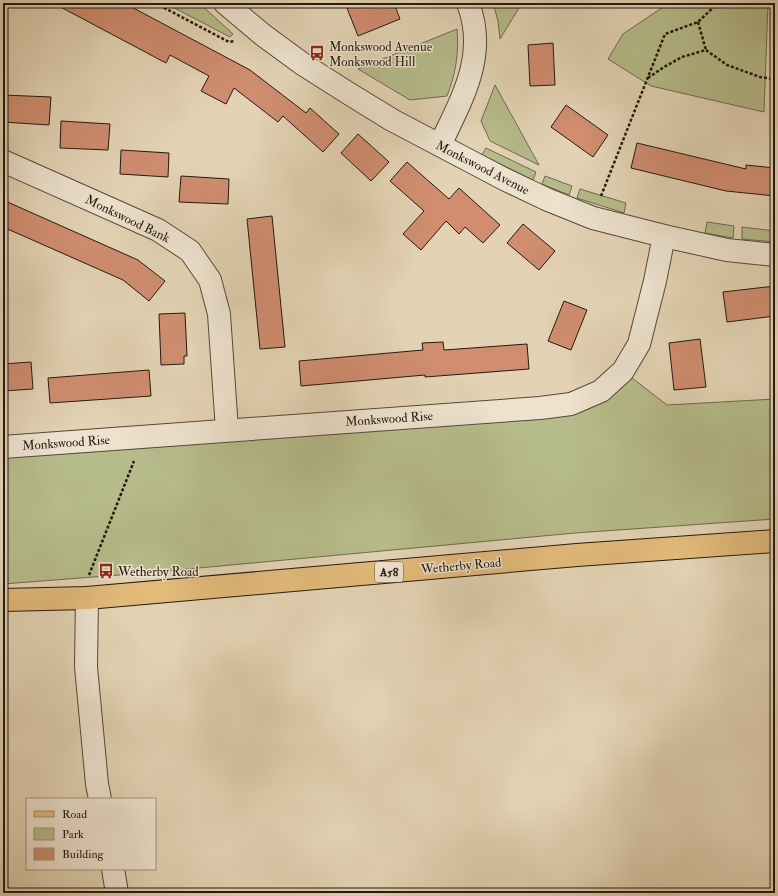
<svg xmlns="http://www.w3.org/2000/svg" width="778" height="896" font-family="'IM FELL Double Pica',serif">
  <style>
    .green { fill: #b6bb8b; stroke: #6d6a4e }
    .building { fill: #d08d70; stroke: #241910 }
    .lines { fill: none; stroke-linecap: round; stroke-linejoin: round }
    .minor-casing { stroke: #544839; stroke-width: 24 }
    .major-casing { stroke: #241910; stroke-width: 24 }
    .path { stroke: #241910; stroke-width: 2.5; stroke-dasharray: 3 2; stroke-linecap: butt }
    .minor { stroke: #ede2ce; stroke-width: 22 }
    .major { stroke: #e2ba7a; stroke-width: 22 }
    .labels { text-anchor: middle; stroke-width: 3; stroke-linejoin: round; paint-order: stroke }
    .shield { fill: #ede2ce; stroke: #605549; stroke-width: 1 }
    .shield-label { font-size: 12px; font-weight: bold; fill: #241910 }
    .poi-label { font-size: 13px; fill: #241910; stroke: #ede2ce; text-anchor: start }
    .street-label { font-size: 13px; fill: #241910; stroke: #ede2ce }
  </style>
  <rect width="100%" height="100%" fill="#e3d3b4"/>
  <filter id="stains"><feTurbulence type="fractalNoise" baseFrequency=".005" numOctaves="4"/><feColorMatrix values="0 0 0 0 .2 0 0 0 0 .09 0 0 0 0 .02 0 0 0 .5 -.17"/></filter>
  <radialGradient id="worn" r=".72"><stop offset=".6" stop-color="#630" stop-opacity="0"/><stop offset="1" stop-color="#630" stop-opacity=".3"/></radialGradient>
  <g class="green">
    <polygon points="165,3 199,3 233,34 230,37"/>
    <polygon points="493,3 522,3 500,39 498,21"/>
    <polygon points="669,3 768,3 764,112 651,86 608,59 623,34"/>
    <path d="M457,29c2,24 -1,44 -10,67l-37,4 -52,-31z"/>
    <polygon points="495,85 539,165 490,141 481,121"/>
    <polygon points="486,148 536,172 533,180 482,155"/>
    <polygon points="545,176 572,186 569,195 542,184"/>
    <polygon points="580,189 626,203 624,213 577,198"/>
    <polygon points="707,222 734,226 733,238 705,233"/>
    <polygon points="742,227 775,231 775,242 742,239"/>
    <polygon points="623,371 667,405 775,399 775,519 575,533 145,573 3,584 3,447 540,408"/>
  </g>
  <g class="building">
    <polygon points="53,3 124,3 250,70 306,113 310,108 339,134 323,152 283,116 278,122 234,88 226,104 201,91 209,76 170,55 166,63"/>
    <polygon points="345,3 394,3 400,19 358,36"/>
    <polygon points="553,43 555,85 530,86 528,45"/>
    <polygon points="3,95 51,97 49,125 3,122"/>
    <polygon points="566,105 608,135 593,157 551,127"/>
    <polygon points="61,121 110,124 108,150 60,148"/>
    <polygon points="358,134 389,162 371,181 341,153"/>
    <polygon points="637,143 746,169 746,165 775,168 775,196 726,191 631,168"/>
    <polygon points="121,150 169,153 168,177 120,174"/>
    <polygon points="407,162 449,199 459,188 500,225 483,243 465,227 459,234 446,221 421,250 403,234 424,211 390,181"/>
    <polygon points="181,176 229,179 228,204 179,202"/>
    <polygon points="3,200 138,260 165,281 149,301 123,280 3,227"/>
    <polygon points="272,216 285,347 260,349 247,219"/>
    <polygon points="523,224 555,251 539,270 507,243"/>
    <polygon points="775,286 775,316 727,322 723,292"/>
    <polygon points="564,301 587,310 571,350 548,341"/>
    <polygon points="185,313 187,356 184,356 184,364 161,365 159,314"/>
    <polygon points="700,339 706,387 674,390 669,343"/>
    <polygon points="443,342 444,350 527,344 529,369 425,377 425,375 301,386 299,361 423,350 422,343"/>
    <polygon points="31,362 33,389 3,391 3,364"/>
    <polygon points="149,370 151,396 50,403 48,378"/>
  </g>
  <g class="lines">
    <g class="minor-casing">
      <g id="minor">
        <polyline points="225,3 263,35 304,65 348,93 392,120 504,179 546,199 593,218 664,236 727,250 775,255"/>
        <path d="M440,145c22,-47 48,-89 28,-142"/>
        <polyline points="3,161 158,230 190,251 210,280 219,314 227,430"/>
        <polyline points="3,447 540,408 571,404 601,391 623,371 639,344 655,281 664,236"/>
        <polyline points="87,598 86,667 97,784 100,799"/>
        <polyline points="113,869 117,893"/>
      </g>
    </g>
    <g class="major-casing">
      <polyline id="major" points="3,600 87,598 577,555 775,541"/>
    </g>
    <g class="path">
      <polyline points="155,3 229,42 235,41"/>
      <polyline points="698,22 706,50"/>
      <polyline points="648,78 664,67 682,57 706,50 727,65 760,77 775,79"/>
      <polyline points="601,196 665,34 698,22 718,3"/>
      <polyline points="89,575 134,461"/>
    </g>
    <use href="#minor" class="minor"/>
    <use href="#major" class="major"/>
  </g>
  <defs>
    <g id="bus-bare" transform="scale(1.2)"><path d="M-5-6H5V4H4V6H2V4H-2V6H-4V4H-5ZM-3.5-4V0h7V-4ZM-3.5 1.2v1.5H-2V1.2ZM2 1.2v1.5H3.5V1.2Z" fill="#8f2418" stroke="#ede2ce" stroke-width="2.5" paint-order="stroke"/></g>
  </defs>
  <g fill-rule="evenodd">
    <use href="#bus-bare" x="317" y="53"/>
    <use href="#bus-bare" x="106" y="571"/>
  </g>
  <g class="labels">
    <rect class="shield" x="375" y="562" width="28" height="20" rx="3"/>
    <g class="shield-label">
      <text x="389" y="576">A58</text>
    </g>
    <g class="poi-label">
      <text x="329" y="51">Monkswood Avenue<tspan x="329" dy="15">Monkswood Hill</tspan></text>
      <text x="118" y="576">Wetherby Road</text>
    </g>
    <g class="street-label">
      <text transform="translate(483 167) rotate(27)" y="5">Monkswood Avenue</text>
      <text transform="translate(128 218) rotate(26)" y="5">Monkswood Bank</text>
      <text transform="translate(389 418) rotate(-4)" y="5">Monkswood Rise</text>
      <text transform="translate(66 442) rotate(-4)" y="5">Monkswood Rise</text>
      <text transform="translate(461 565) rotate(-5)" y="5">Wetherby Road</text>
    </g>
  </g>
  <rect width="778" height="896" fill="none" stroke="#e3d3b4" stroke-width="16"/>
  <rect x="4" y="4" width="770" height="888" fill="none" stroke="#241910" stroke-width="2"/>
  <rect x="8" y="8" width="762" height="880" fill="none" stroke="#241910"/>
  <rect x="26" y="798" width="130" height="72" fill="#ede2ce" stroke="#9d9282"/>
  <rect x="34" y="811" width="20" height="6" fill="#e2ba7a" stroke="#9d9282"/>
  <text x="62" y="818" font-size="12" fill="#241910">Road</text>
  <rect x="34" y="828" width="20" height="12" fill="#b6bb8b" stroke="#9d9282"/>
  <text x="62" y="838" font-size="12" fill="#241910">Park</text>
  <rect x="34" y="848" width="20" height="12" fill="#d08d70" stroke="#9d9282"/>
  <text x="62" y="858" font-size="12" fill="#241910">Building</text>
  <rect width="100%" height="100%" filter="url(#stains)"/>
  <rect width="100%" height="100%" fill="url(#worn)"/>
</svg>
